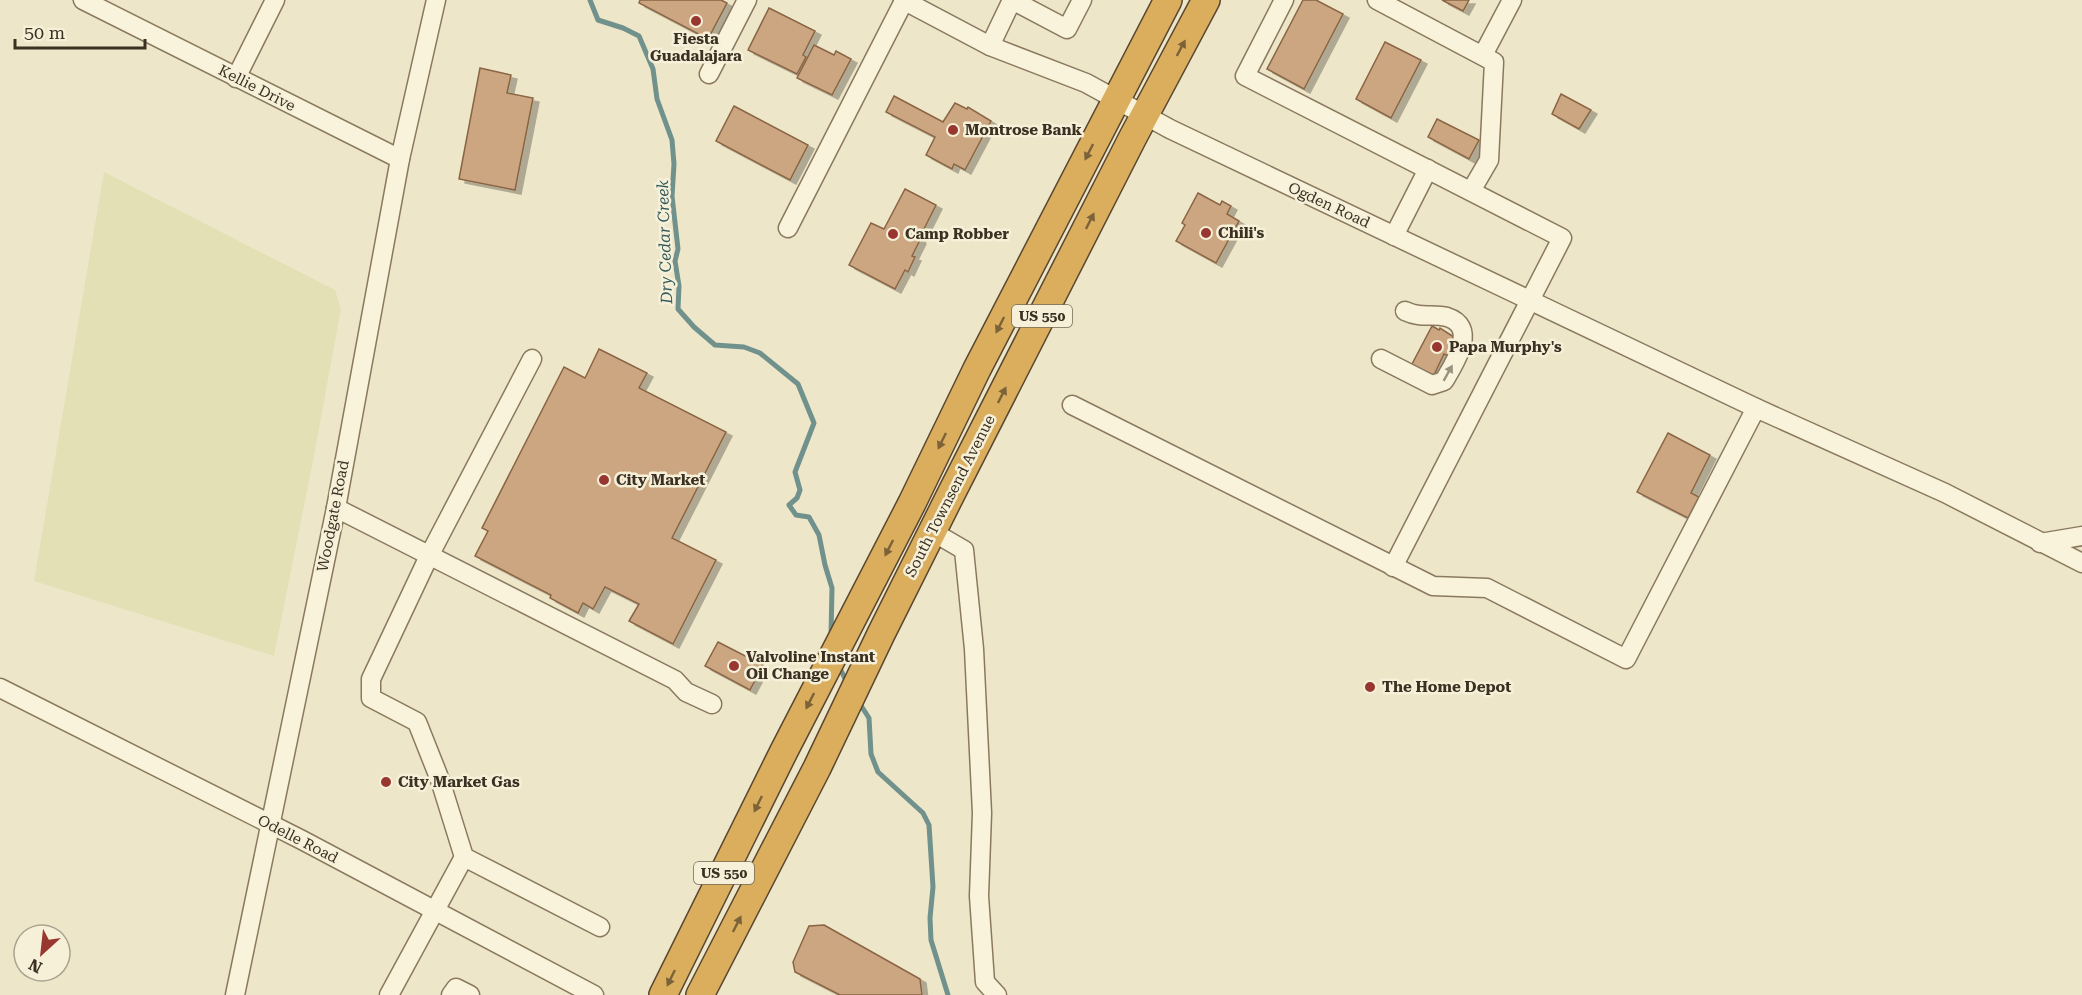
<svg xmlns="http://www.w3.org/2000/svg" width="2082" height="995" font-family="'Roboto Serif',serif">
  <style>
    .farmland { fill: #e4e0b6 }
    .lines { fill: none; stroke-linecap: round; stroke-linejoin: round }
    .stream { stroke: #70918c; stroke-width: 5 }
    .building { fill: #cba680; stroke: #896544; stroke-width: 1.5; filter: url(#shadow) }
    .minor-casing { stroke: #8a795e; stroke-width: 21 }
    .highway-casing { stroke: #594731; stroke-width: 30 }
    .minor { stroke: #f9f3dc; stroke-width: 18 }
    .highway { stroke: #daae5d; stroke-width: 27 }
    .oneway { fill: #7b6239 }
    .oneway2 { fill: #9a927e }
    .poi-dot { fill: #98372f; stroke: #f6f0d9; stroke-width: 2 }
    .labels { text-anchor: middle; stroke-width: 5; stroke-linejoin: round; paint-order: stroke }
    .shield { fill: #f6f0d9; stroke: #736a58; stroke-width: 1.5 }
    .shield-label { font-size: 14px; font-weight: bold; fill: #3b3021 }
    .poi-label { font-size: 15px; font-weight: bold; fill: #3b3021; stroke: #f6f0d9; text-anchor: start }
    .street-label { font-size: 15px; fill: #3b3021; stroke: #f6f0d9 }
    .water-label { font-size: 16px; font-style: italic; fill: #31595a; stroke: #f6f0d9 }
  </style>
  <defs>
    <filter id="shadow"><feDropShadow dx="6" dy="4" stdDeviation="0" flood-color="#0004"/></filter>
  </defs>
  <rect width="100%" height="100%" fill="#eee6c9"/>
  <polygon class="farmland" points="104,172 335,290 341,309 313,461 274,656 34,581"/>
  <g class="lines">
    <g class="stream">
      <polyline points="590,0 598,20 623,28 639,36 653,69 657,99 672,140 674,164 672,196 678,249 675,261 679,286 678,309 694,327 715,345 744,347 760,353 798,384 814,423 795,472 800,490 797,498 789,505 796,515 809,517 819,535 825,565 832,588 831,635"/>
      <polyline points="838,664 848,685"/>
      <polyline points="858,701 869,718 871,754 878,772 923,813 929,825 933,887 930,918 931,940 948,995"/>
    </g>
  </g>
  <g class="building">
    <polygon points="640,0 721,0 727,3 708,39 639,3"/>
    <polygon points="1303,0 1316,0 1343,14 1304,89 1267,69"/>
    <polygon points="1442,0 1469,0 1463,11"/>
    <polygon points="769,8 815,31 803,55 806,57 797,74 748,50"/>
    <polygon points="1385,42 1421,60 1391,118 1356,99"/>
    <polygon points="814,45 834,55 836,51 851,59 832,95 797,78"/>
    <polygon points="480,68 511,75 507,93 533,98 515,190 459,179"/>
    <polygon points="1561,94 1591,110 1579,129 1552,114"/>
    <polygon points="894,96 943,122 955,103 967,109 968,107 991,121 965,170 954,164 952,169 926,155 935,137 886,112"/>
    <polygon points="734,106 808,145 790,180 716,141"/>
    <polygon points="1437,119 1479,140 1469,159 1428,137"/>
    <polygon points="905,189 936,205 919,239 920,240 912,256 915,257 908,272 905,270 895,289 849,265 871,223 884,229"/>
    <polygon points="1198,193 1220,205 1222,201 1231,206 1227,214 1239,221 1216,263 1176,241 1185,225 1182,223"/>
    <polygon points="1432,326 1439,330 1440,328 1457,339 1448,356 1444,354 1433,377 1411,366"/>
    <polygon points="599,349 647,373 639,388 726,432 672,538 716,560 673,644 629,621 639,604 605,587 593,609 583,603 578,613 550,598 551,595 475,556 488,531 482,528 564,367 585,378"/>
    <polygon points="1668,433 1710,455 1691,493 1699,497 1688,518 1637,492"/>
    <polygon points="718,642 763,665 750,690 705,666"/>
    <polygon points="824,925 920,979 922,995 840,995 795,972 793,962 809,926"/>
  </g>
  <g class="lines">
    <g class="minor-casing">
      <g id="minor">
        <polyline points="83,0 400,159"/>
        <polyline points="903,0 990,46 1086,83 1170,129 1756,408 1945,493 2082,563"/>
        <polyline points="1012,0 1067,29 1082,0"/>
        <polyline points="1284,0 1245,76 1562,238 1393,567"/>
        <polyline points="1377,0 1494,62 1489,160 1471,191"/>
        <polyline points="990,46 1012,0"/>
        <polyline points="1483,55 1512,0"/>
        <polyline points="709,74 747,0"/>
        <polyline points="236,78 275,0"/>
        <polyline points="788,228 904,1"/>
        <polyline points="1394,236 1428,169"/>
        <polyline points="532,359 429,556 371,679 371,698 417,722 440,780 464,857 600,927"/>
        <path d="M1381,359l51,26 12,-4c10,-17 35,-54 3,-64 -15,-4 -25,2 -42,-6"/>
        <polyline points="1072,405 1433,586 1487,588 1626,659 1756,408"/>
        <polyline points="336,508 675,680 686,692 712,704"/>
        <polyline points="933,532 964,550 974,649 982,813 979,896 985,982 997,995"/>
        <polyline points="2040,543 2082,536"/>
        <polyline points="0,688 302,840 594,995"/>
        <polyline points="235,995 336,508 400,159 436,0"/>
        <polyline points="389,995 464,857"/>
        <polyline points="451,995 456,988 470,995"/>
      </g>
    </g>
    <g class="highway-casing">
      <g id="highway">
        <polyline points="663,995 784,751 912,503 977,369 1168,0"/>
        <polyline points="700,995 817,768 881,634 950,496 1133,137 1206,0"/>
      </g>
    </g>
    <use href="#minor" class="minor"/>
    <use href="#highway" class="highway"/>
  </g>
  <defs><path id="oneway-solid" d="M-6-.8H1V-3.2L6.5 0L1 3.2V.8H-6Z" transform="scale(1.5)"/></defs>
  <g class="oneway">
    <use href="#oneway-solid" transform="translate(1181 48) rotate(-62)"/>
    <use href="#oneway-solid" transform="translate(1089 152) rotate(117)"/>
    <use href="#oneway-solid" transform="translate(1090 221) rotate(-63)"/>
    <use href="#oneway-solid" transform="translate(1000 325) rotate(117)"/>
    <use href="#oneway-solid" transform="translate(1002 395) rotate(-63)"/>
    <use href="#oneway-solid" transform="translate(942 441) rotate(116)"/>
    <use href="#oneway-solid" transform="translate(889 548) rotate(117)"/>
    <use href="#oneway-solid" transform="translate(810 701) rotate(117)"/>
    <use href="#oneway-solid" transform="translate(758 804) rotate(116)"/>
    <use href="#oneway-solid" transform="translate(737 924) rotate(-63)"/>
    <use href="#oneway-solid" transform="translate(671 978) rotate(116)"/>
  </g>
  <use class="oneway2" href="#oneway-solid" transform="translate(1448 373) rotate(-61)"/>
  <g class="poi-dot">
    <circle cx="696" cy="21" r="6"/>
    <circle cx="953" cy="130" r="6"/>
    <circle cx="1206" cy="233" r="6"/>
    <circle cx="893" cy="234" r="6"/>
    <circle cx="1437" cy="347" r="6"/>
    <circle cx="604" cy="480" r="6"/>
    <circle cx="734" cy="666" r="6"/>
    <circle cx="1370" cy="687" r="6"/>
    <circle cx="386" cy="782" r="6"/>
  </g>
  <g class="labels">
    <g class="shield">
      <rect x="1012" y="305" width="60" height="22" rx="4.5"/>
      <rect x="694" y="862" width="60" height="22" rx="4.5"/>
    </g>
    <g class="shield-label">
      <text x="1042" y="321">US 550</text>
      <text x="724" y="878">US 550</text>
    </g>
    <g class="poi-label">
      <text x="696" y="44" text-anchor="middle">Fiesta<tspan x="696" dy="17">Guadalajara</tspan></text>
      <text x="965" y="135">Montrose Bank</text>
      <text x="1218" y="238">Chili's</text>
      <text x="905" y="239">Camp Robber</text>
      <text x="1449" y="352">Papa Murphy's</text>
      <text x="616" y="485">City Market</text>
      <text x="746" y="662">Valvoline Instant<tspan x="746" dy="17">Oil Change</tspan></text>
      <text x="1382" y="692">The Home Depot</text>
      <text x="398" y="787">City Market Gas</text>
    </g>
    <g class="street-label">
      <text transform="translate(257 88) rotate(27)" y="5">Kellie Drive</text>
      <text transform="translate(1329 205) rotate(25)" y="5">Ogden Road</text>
      <text transform="translate(950 496) rotate(-63)" y="5">South Townsend Avenue</text>
      <text transform="translate(333 516) rotate(-79)" y="5">Woodgate Road</text>
      <text transform="translate(298 839) rotate(27)" y="5">Odelle Road</text>
    </g>
    <g class="water-label">
      <text transform="translate(664 242) rotate(-92)" y="6">Dry Cedar Creek</text>
    </g>
  </g>
  <g transform="translate(42 953) rotate(207)"><circle r="28" fill="#f6f0d9" stroke="#aba38f" stroke-width="1.5"/>
  <path d="M0-4.5L10 22L0 15L-10 22Z" fill="#98372f"/>
  <text y="-9" font-size="16" font-weight="bold" text-anchor="middle" fill="#3b3021">N</text>
  </g>
  <path d="M15 39v9h130v-9" fill="none" stroke="#3b3021" stroke-width="3"/>
  <text x="24" y="39" font-size="18" fill="#3b3021" stroke="#f6f0d9" stroke-width="4.5" paint-order="stroke">50 m</text>
</svg>
